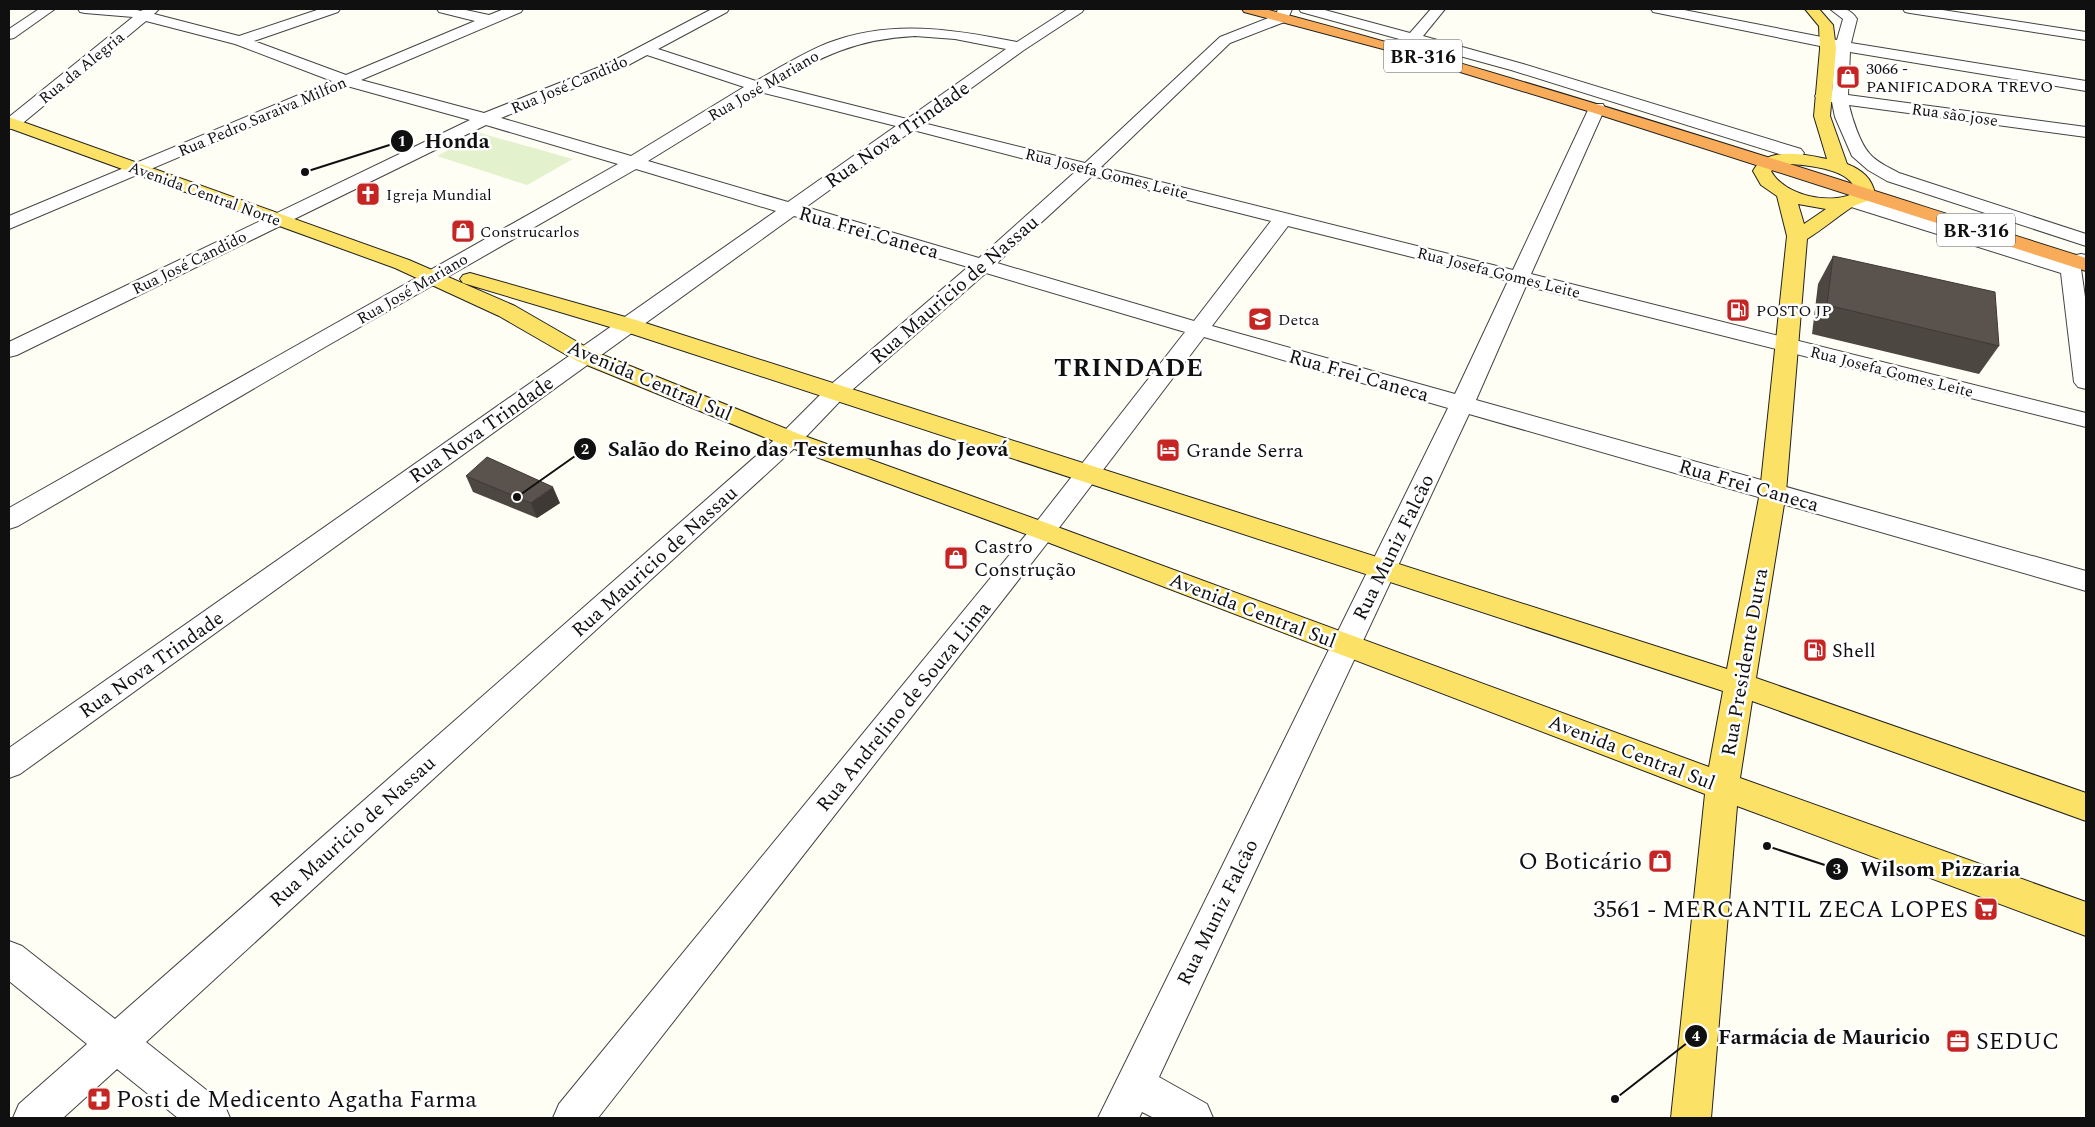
<svg xmlns="http://www.w3.org/2000/svg" width="2095" height="1127" font-family="Spectral,serif">
  <style>
    .pitch { fill: #e3f2cd }
    .lines { fill: none; stroke-linecap: round; stroke-linejoin: round }
    .minor-casing { stroke: #434343; stroke-width: 2 }
    .major-casing { stroke: #212121; stroke-width: 2 }
    .highway-casing { stroke: #212121; stroke-width: 2 }
    .minor { fill: #fff; fill-rule: evenodd }
    .major { fill: #fce167; fill-rule: evenodd }
    .highway { fill: #f8ac59; fill-rule: evenodd }
    .wall { fill: #4d4741 }
    .shaded-wall { fill: #3f3935 }
    .building { fill: #5a524c; stroke: #3f3935 }
    .labels { text-anchor: middle; stroke-width: 5; stroke-linejoin: round; paint-order: stroke }
    .far-street-label { font-size: 16px; fill: #101010; stroke: #fff }
    .far-poi-label { font-size: 16px; fill: #101010; stroke: #fff; text-anchor: start }
    .shield { fill: #fff; stroke: #585858; stroke-width: 1 }
    .shield-label { font-size: 19px; font-weight: bold; fill: #101010 }
    .street-label { font-size: 20px; fill: #101010; stroke: #fff }
    .poi-label { font-size: 20px; fill: #101010; stroke: #fff; text-anchor: start }
    .near-poi-label { font-size: 24px; fill: #101010; stroke: #fff; text-anchor: end }
    .district-label { font-size: 25px; font-weight: bold; letter-spacing: 1px; fill: #101010; stroke: #fff }
    .leader { fill: none; stroke: #101010; stroke-width: 2 }
    .callout-dot { fill: #101010; stroke: #fff; stroke-width: 2 }
    .mark-label { font-size: 15px; text-anchor: middle; font-weight: bold; fill: #fff }
    .callout-label { font-size: 21px; text-anchor: middle; font-weight: bold; fill: #101010; stroke: #fff; stroke-width: 5; stroke-linejoin: round; paint-order: stroke }
  </style>
  <rect width="100%" height="100%" fill="#fffef4"/>
  <polygon class="pitch" points="480,133 573,159 527,185 437,156"/>
  <g class="lines">
    <g class="minor-casing">
      <g id="minor">
        <polygon points="39,9 55,9 14,38 9,39 9,29"/>
        <path d="M78,9h55l8,2 3,-2h15l-5,5 85,22 81,-27h20l-2,3 -84,29 92,34 129,-54 -36,-9 -2,-3h24l28,6 15,-6h19l-2,3 -160,68 123,33 123,-49 105,-55h17l-2,3 -69,37 98,32c23,-13 47,-28 72,-38 62,-24 125,-14 189,-1l51,-33h16l-2,3 -58,38 -101,73 162,40 135,-126 56,-22 2,-6h14l-5,12 -57,22 -129,124 412,103 76,-162 2,-4h12l2,4 -74,166 555,139v14l-560,-141 -50,114 610,171v20l-617,-177 -310,663 48,27 6,14h-59l-12,-6 -3,6h-41l350,-710 -244,-71 -152,200 -454,581h-45l6,-14 475,-579 151,-193 -199,-59 -142,124 -45,47 -653,598 78,62 6,14h-52l-61,-49 -54,49h-50l6,-14 68,-60 -78,-63v-40l13,5 93,73 666,-585 47,-47 140,-120 -174,-51 -774,558 -11,4v-30l767,-537 -140,-42 -311,178 -307,179 -9,3v-21l609,-344 -132,-39 -469,230 -8,2v-15l461,-222 -123,-34 -338,143v-13l323,-135 -97,-37 -89,-23 -128,106 -9,2v-12l124,-100 -48,-4 -5,-1zM915,36l40,3 51,10 -99,70 -135,-34c50,-29 84,-46 143,-49zM647,55l97,32 -113,69 -130,-38 118,-48zM760,92l136,34 -108,76 -140,-41zM913,130l162,42 -96,86 -173,-51zM1092,176l179,45 -77,100 -197,-58zM1288,226l220,55 -53,113 -243,-68z"/>
        <polygon points="1299,9 1321,9 1410,33 1431,9 1445,9 1423,36 1523,64 1801,149 1804,153 1801,157 1795,158 1789,157 1511,70 1416,44 1408,53 1398,53 1395,50 1403,40 1301,12"/>
        <path d="M1651,9h28l158,31 6,-21 -13,-10c12,-1 20,-1 27,10l-6,24 235,38v10l-236,-39 -2,43 238,32v10l-237,-32c3,13 11,38 20,48 7,9 21,15 30,20l187,61v12l-199,-65 -19,-11 -16,-14 -17,-39 -3,-15 -15,-3 -2,-3 2,-3 15,-1 3,-43 -177,-36 -5,-1z"/>
        <polygon points="1903,9 1936,9 2086,32 2086,40 1910,13 1905,12"/>
        <polygon points="1855,196 2063,260 2066,257 2081,254 2086,255 2086,265 2082,266 2081,269 2086,304 2086,389 2078,387 2074,382 2061,273 1848,206 1846,202 1848,198"/>
      </g>
    </g>
    <g class="major-casing">
      <path id="major" d="M1805,9h14l14,16 3,24 -6,67 17,48c15,6 25,14 28,30 -6,9 -15,8 -23,13 -15,10 -29,22 -45,32l-21,253 -30,186 330,115v28l-334,-120 -12,77 346,124v34l-349,-130 -26,312h-40l34,-324 -671,-257 -253,-93 -204,-83 -78,-45 -104,-48 -386,-140v-11l400,143 106,46 78,45 206,83 253,91 657,242 14,-76 -1103,-361 -157,-47 -3,-4 3,-4 7,-2 166,47 1091,349 33,-177 27,-256 -10,-40 -16,-11 -8,-14c13,-25 51,-17 74,-12l-13,-43 6,-67 -1,-23zM1792,164c19,2 60,5 64,28 -23,14 -72,4 -85,-21l8,-6zM1798,204l28,5 -22,15z"/>
    </g>
    <g class="highway-casing">
      <path id="highway" d="M1242,9h23c276,73 548,163 821,249v13l-495,-159 -193,-59 -154,-41z"/>
    </g>
    <use href="#minor" class="minor"/>
    <use href="#major" class="major"/>
    <use href="#highway" class="highway"/>
  </g>
  <g class="wall">
    <polygon points="1833,256 1999,346 1979,374 1812,334 1818,284"/>
    <polygon points="466,476 560,503 537,518 473,492"/>
  </g>
  <polygon class="shaded-wall" points="553,487 560,503 537,518 531,503"/>
  <g class="building">
    <polygon points="1833,256 1995,292 1999,346 1827,305"/>
    <polygon points="487,457 553,487 531,503 466,476"/>
  </g>
  <defs>
    <g id="shop-square" transform="scale(1.25)"><rect x="-9" y="-9" width="18" height="18" rx="4" fill="#c62623" stroke="#fff"/><path d="M-5-2.5h2.3a2.7 3.5 0 0 1 5.4 0H5L5.5 6h-11ZM-1.5-2.5h3a1.5 2.3 0 0 0-3 0Z" fill="#fff"/></g>
    <g id="church-square" transform="scale(1.25)"><rect x="-9" y="-9" width="18" height="18" rx="4" fill="#c62623" stroke="#fff"/><path d="M-1.2-6h2.4v3.5h3.3v2.4h-3.3V6h-2.4V-.1h-3.3v-2.4h3.3Z" fill="#fff"/></g>
    <g id="fuel-square" transform="scale(1.25)"><rect x="-9" y="-9" width="18" height="18" rx="4" fill="#c62623" stroke="#fff"/><path d="M-5.5-6h7V0h2V4h1.3V-2.5L3-4.5l.8-.8L6-3V5H2.5V1h-1V6h-7ZM-4.2-4.7v3.2H.2V-4.7Z" fill="#fff"/></g>
    <g id="school-square" transform="scale(1.25)"><rect x="-9" y="-9" width="18" height="18" rx="4" fill="#c62623" stroke="#fff"/><path d="M0-5L7-2L0 1L-7-2ZM-4 1L0 2.5L4 1V4Q0 6-4 4Z" fill="#fff"/></g>
    <g id="hotel-square" transform="scale(1.25)"><rect x="-9" y="-9" width="18" height="18" rx="4" fill="#c62623" stroke="#fff"/><path d="M-6-4.5h1.5V1H6V5H4.5V3h-9V5H-6ZM-4 0a1.8 1.8 0 1 1 3.6 0ZM.5 0V-2.5h3Q6-2.5 6 0Z" fill="#fff"/></g>
    <g id="supermarket-square" transform="scale(1.25)"><rect x="-9" y="-9" width="18" height="18" rx="4" fill="#c62623" stroke="#fff"/><path d="M-6-5.5h2.5l.6 2H6L4.5 2H-2.5L-4.4-4H-6ZM-1.5 3.2a1.3 1.3 0 1 0 .1 0ZM3 3.2a1.3 1.3 0 1 0 .1 0Z" fill="#fff"/></g>
    <g id="office-square" transform="scale(1.25)"><rect x="-9" y="-9" width="18" height="18" rx="4" fill="#c62623" stroke="#fff"/><path d="M-6-3h4V-5.5h4V-3h4V5H-6ZM-1-4.5V-3h2v-1.5ZM-6 0V1H6V0Z" fill="#fff"/></g>
    <g id="pharmacy-square" transform="scale(1.25)"><rect x="-9" y="-9" width="18" height="18" rx="4" fill="#c62623" stroke="#fff"/><path d="M-2-6h4v4h4v4h-4v4h-4v-4h-4v-4h4Z" fill="#fff"/></g>
  </defs>
  <g fill-rule="evenodd">
    <use href="#shop-square" x="1848" y="77"/>
    <use href="#church-square" x="368" y="194"/>
    <use href="#shop-square" x="463" y="231"/>
    <use href="#fuel-square" x="1738" y="310"/>
    <use href="#school-square" x="1260" y="319"/>
    <use href="#hotel-square" x="1168" y="450"/>
    <use href="#shop-square" x="956" y="558"/>
    <use href="#fuel-square" x="1815" y="650"/>
    <use href="#shop-square" x="1660" y="861"/>
    <use href="#supermarket-square" x="1986" y="909"/>
    <use href="#office-square" x="1958" y="1041"/>
    <use href="#pharmacy-square" x="99" y="1099"/>
  </g>
  <g class="labels">
    <g class="far-street-label">
      <text transform="translate(81 67) rotate(-39)" y="6">Rua da Alegria</text>
      <text transform="translate(569 84) rotate(-23)" y="6">Rua José Candido</text>
      <text transform="translate(763 85) rotate(-30)" y="6">Rua José Mariano</text>
      <text transform="translate(1955 114) rotate(8)" y="6">Rua são jose</text>
      <text transform="translate(262 116) rotate(-23)" y="6">Rua Pedro Saraiva Milfon</text>
      <text transform="translate(1107 173) rotate(14)" y="6">Rua Josefa Gomes Leite</text>
      <text transform="translate(205 193) rotate(20)" y="6">Avenida Central Norte</text>
      <text transform="translate(189 262) rotate(-26)" y="6">Rua José Candido</text>
      <text transform="translate(1499 272) rotate(14)" y="6">Rua Josefa Gomes Leite</text>
      <text transform="translate(412 288) rotate(-30)" y="6">Rua José Mariano</text>
      <text transform="translate(1892 371) rotate(14)" y="6">Rua Josefa Gomes Leite</text>
    </g>
    <g class="far-poi-label">
      <text x="1866" y="74">3066 -<tspan x="1866" dy="18">PANIFICADORA TREVO</tspan></text>
      <text x="386" y="200">Igreja Mundial</text>
      <text x="480" y="237">Construcarlos</text>
      <text x="1756" y="316">POSTO JP</text>
      <text x="1278" y="325">Detca</text>
    </g>
    <g class="shield">
      <rect x="1384" y="39.5" width="78" height="33" rx="4"/>
      <rect x="1937" y="213.5" width="78" height="33" rx="4"/>
    </g>
    <g class="shield-label">
      <text x="1423" y="63">BR-316</text>
      <text x="1976" y="237">BR-316</text>
    </g>
    <g class="street-label">
      <text transform="translate(897 134) rotate(-35)" y="7">Rua Nova Trindade</text>
      <text transform="translate(869 232) rotate(16)" y="7">Rua Frei Caneca</text>
      <text transform="translate(954 289) rotate(-41)" y="7">Rua Mauricio de Nassau</text>
      <text transform="translate(1359 375) rotate(16)" y="7">Rua Frei Caneca</text>
      <text transform="translate(650 380) rotate(23)" y="7">Avenida Central Sul</text>
      <text transform="translate(481 429) rotate(-35)" y="7">Rua Nova Trindade</text>
      <text transform="translate(1749 485) rotate(16)" y="7">Rua Frei Caneca</text>
      <text transform="translate(1393 547) rotate(-64)" y="7">Rua Muniz Falcão</text>
      <text transform="translate(654 561) rotate(-42)" y="7">Rua Mauricio de Nassau</text>
      <text transform="translate(1253 610) rotate(21)" y="7">Avenida Central Sul</text>
      <text transform="translate(1744 662) rotate(-80)" y="7">Rua Presidente Dutra</text>
      <text transform="translate(151 664) rotate(-35)" y="7">Rua Nova Trindade</text>
      <text transform="translate(903 706) rotate(-51)" y="7">Rua Andrelino de Souza Lima</text>
      <text transform="translate(1632 752) rotate(21)" y="7">Avenida Central Sul</text>
      <text transform="translate(352 831) rotate(-42)" y="7">Rua Mauricio de Nassau</text>
      <text transform="translate(1217 912) rotate(-64)" y="7">Rua Muniz Falcão</text>
    </g>
    <g class="poi-label">
      <text x="1186" y="457">Grande Serra</text>
      <text x="974" y="553">Castro<tspan x="974" dy="23">Construção</tspan></text>
      <text x="1832" y="657">Shell</text>
    </g>
    <g class="near-poi-label">
      <text x="1642" y="869">O Boticário</text>
      <text x="1968" y="917">3561 - MERCANTIL ZECA LOPES</text>
      <text x="1976" y="1049" text-anchor="start">SEDUC</text>
      <text x="116" y="1107" text-anchor="start">Posti de Medicento Agatha Farma</text>
    </g>
    <g class="district-label">
      <text x="1129" y="376">TRINDADE</text>
    </g>
  </g>
  <path class="leader" d="M305 172L402 141M517 497L585 449M1767 846L1837 869M1615 1099L1696 1036"/>
  <g class="callout-dot">
    <circle cx="305" cy="172" r="5"/>
    <circle cx="517" cy="497" r="5"/>
    <circle cx="1767" cy="846" r="5"/>
    <circle cx="1615" cy="1099" r="5"/>
    <circle cx="402" cy="141" r="12"/>
    <circle cx="585" cy="449" r="12"/>
    <circle cx="1837" cy="869" r="12"/>
    <circle cx="1696" cy="1036" r="12"/>
  </g>
  <g class="mark-label">
    <text x="402" y="146">1</text>
    <text x="585" y="454">2</text>
    <text x="1837" y="874">3</text>
    <text x="1696" y="1041">4</text>
  </g>
  <g class="callout-label">
    <text x="457" y="148">Honda</text>
    <text x="808" y="456">Salão do Reino das Testemunhas do Jeová</text>
    <text x="1940" y="876">Wilsom Pizzaria</text>
    <text x="1824" y="1044">Farmácia de Mauricio</text>
  </g>
  <rect width="2095" height="1127" fill="none" stroke="#101010" stroke-width="20"/>
</svg>
